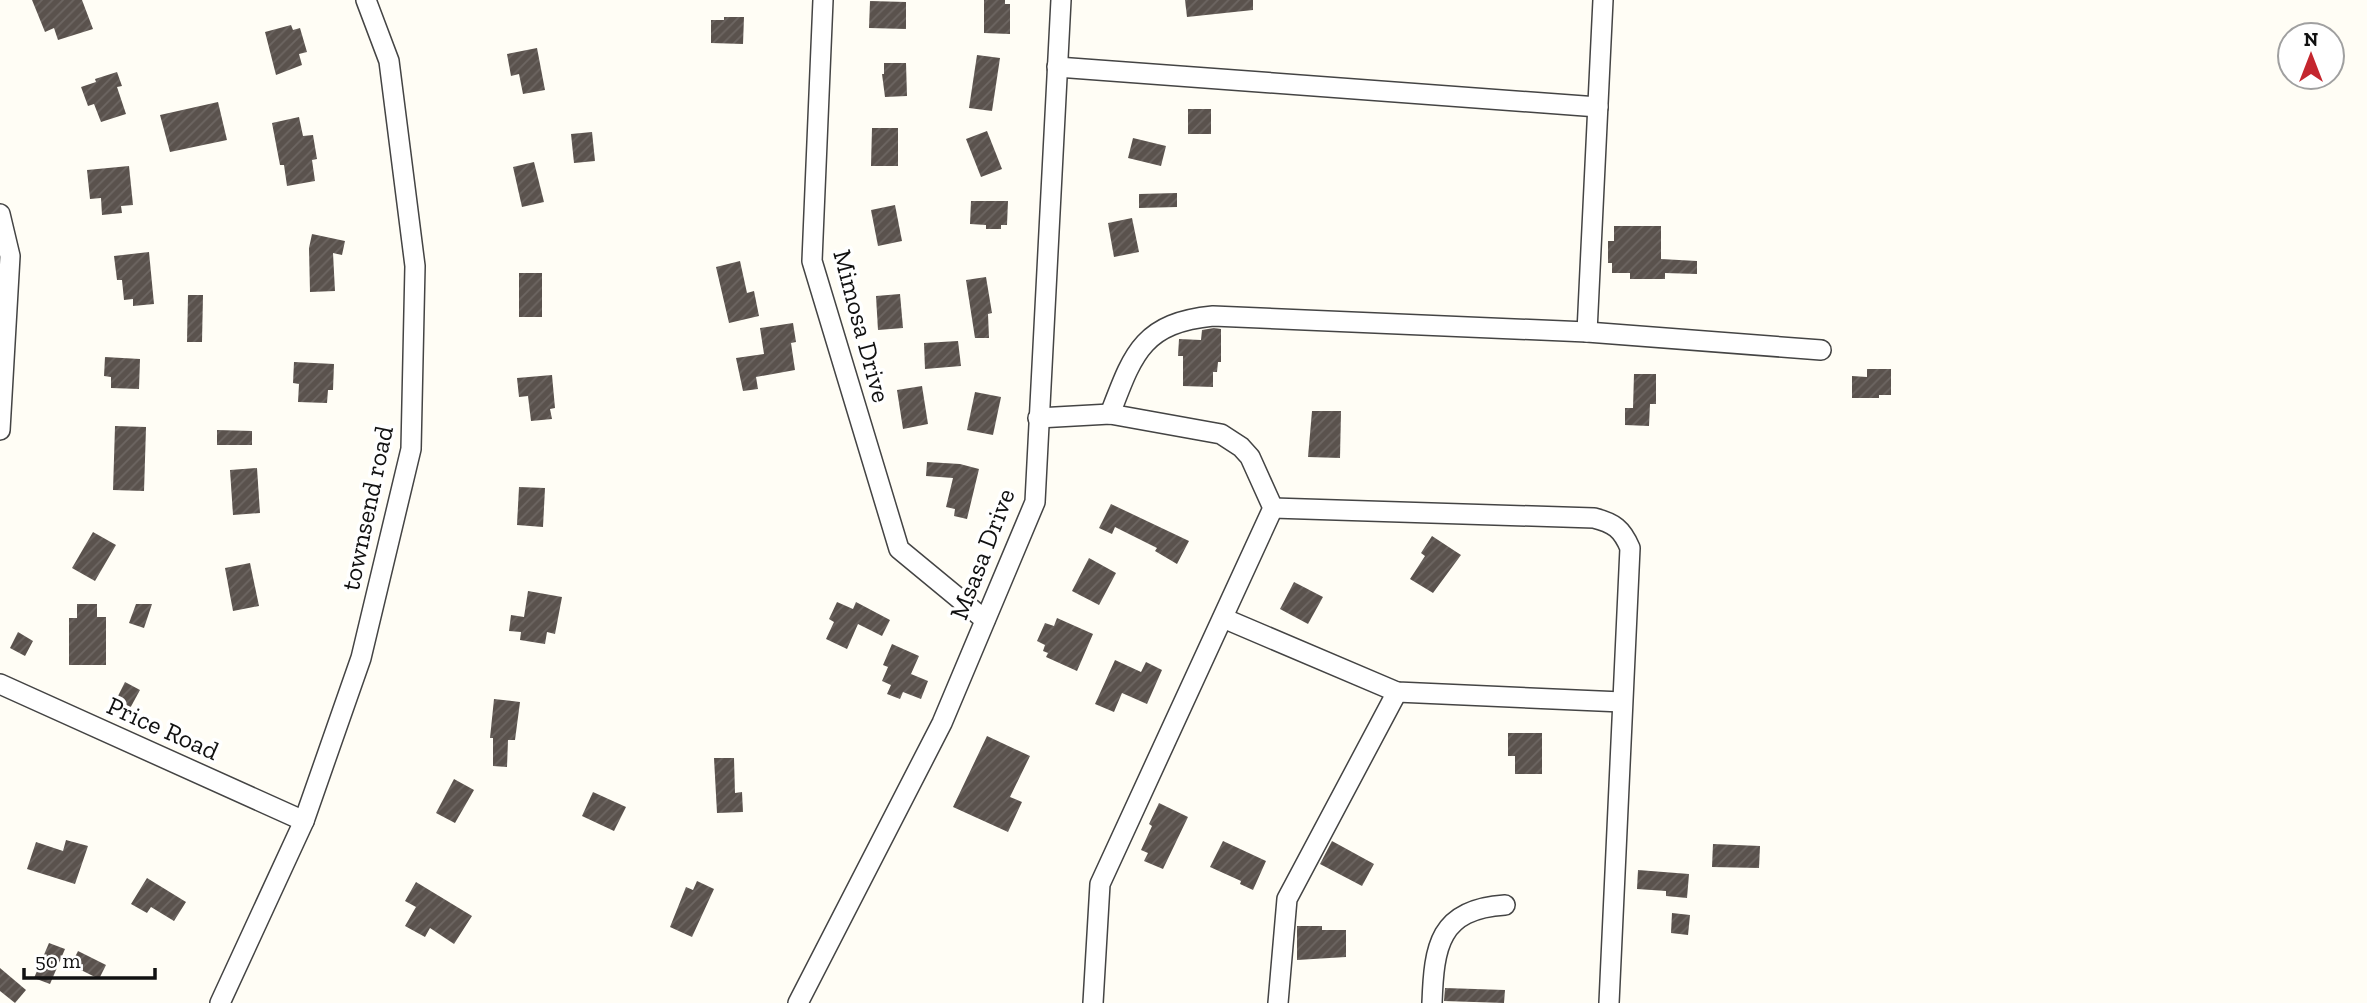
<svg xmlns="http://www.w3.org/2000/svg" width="2367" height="1003" font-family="'Zilla Slab',serif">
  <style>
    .building { fill: url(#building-hatch) }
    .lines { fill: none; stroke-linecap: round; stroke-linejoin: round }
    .minor-casing { stroke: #444; stroke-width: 22 }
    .minor { stroke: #fff; stroke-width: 19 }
    .labels { text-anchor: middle; stroke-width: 7; stroke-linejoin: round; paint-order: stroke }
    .street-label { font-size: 26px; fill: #111; stroke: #fff }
  </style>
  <defs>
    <pattern id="building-hatch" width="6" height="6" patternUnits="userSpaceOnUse" patternTransform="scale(1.75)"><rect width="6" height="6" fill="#5a524d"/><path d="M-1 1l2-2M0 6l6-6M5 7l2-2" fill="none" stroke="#6d6662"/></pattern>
  </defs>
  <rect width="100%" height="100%" fill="#fffdf5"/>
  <g class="building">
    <polygon points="32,0 82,0 93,29 58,40 54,28 45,32"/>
    <polygon points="984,0 1005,0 1005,4 1010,4 1010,34 984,33"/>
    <polygon points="1185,0 1253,0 1253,10 1187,17"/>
    <polygon points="870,1 906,2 906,29 869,28"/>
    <polygon points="724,17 744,17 743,44 711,43 711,20 724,20"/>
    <polygon points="291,25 293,30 300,28 307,52 299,54 302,65 276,75 265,32"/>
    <polygon points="537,48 545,90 523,94 519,74 511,76 507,54"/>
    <polygon points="977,55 1000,58 992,111 969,108"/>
    <polygon points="884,63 906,63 907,96 885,97 882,74 884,74"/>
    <polygon points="117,72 122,86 117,87 126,114 101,122 94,104 88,106 81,87 96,82 95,79"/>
    <polygon points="218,102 227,140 170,152 160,115"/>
    <rect x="1188" y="109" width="23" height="25"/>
    <polygon points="299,117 303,136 313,135 317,159 312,160 315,181 287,186 284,165 280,165 272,123"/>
    <polygon points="872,128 898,128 898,166 871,166"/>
    <polygon points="987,131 1002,169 981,177 966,139"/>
    <polygon points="592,132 595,161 574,163 571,134"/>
    <polygon points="1133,138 1166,146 1161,166 1128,158"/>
    <polygon points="534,162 544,202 522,207 513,167"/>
    <polygon points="129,166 133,205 121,206 122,213 102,215 101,198 90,199 87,170"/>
    <polygon points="1177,193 1177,207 1139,208 1139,194"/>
    <polygon points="971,201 1008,201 1007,225 1001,225 1001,229 986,229 986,225 970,224"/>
    <polygon points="895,205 902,241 878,246 871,210"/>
    <polygon points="1132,218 1139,252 1114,257 1108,223"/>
    <polygon points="1614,226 1661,226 1661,259 1697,261 1697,274 1665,273 1665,279 1630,279 1630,273 1612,273 1612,263 1608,263 1608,241 1614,241"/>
    <polygon points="312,234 345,241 342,255 333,253 335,291 310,292 309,248"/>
    <polygon points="149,252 154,304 133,306 133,299 124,300 122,280 117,280 114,256"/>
    <polygon points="740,261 747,293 754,291 759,316 729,323 716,267"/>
    <rect x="519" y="273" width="23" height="44"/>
    <polygon points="986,277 992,313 988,314 989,338 975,338 966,280"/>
    <polygon points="900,294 903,328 878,330 876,296"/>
    <polygon points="188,295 203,295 202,342 187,342"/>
    <polygon points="793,323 796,342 791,343 795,370 756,377 758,389 743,391 736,358 764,354 760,328"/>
    <polygon points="1214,328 1221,329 1221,362 1218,362 1217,372 1213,372 1213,387 1183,386 1183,356 1178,356 1179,339 1201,340 1202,330"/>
    <polygon points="958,341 961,366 925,369 924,343"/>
    <polygon points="105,357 140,359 139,389 111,388 111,377 104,376"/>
    <polygon points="294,362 334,364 333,390 328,390 327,403 298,402 299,384 293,383"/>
    <polygon points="1867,369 1891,369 1891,395 1879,395 1879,398 1852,398 1852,376 1867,377"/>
    <polygon points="1634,374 1656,374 1656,404 1650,404 1649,426 1625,425 1625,408 1633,408"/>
    <polygon points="552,375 555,408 550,409 552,419 531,421 528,396 519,397 517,378"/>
    <polygon points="922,386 928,424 903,429 897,390"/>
    <polygon points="975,392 1001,397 993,435 967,430"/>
    <polygon points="1312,411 1341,411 1340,458 1308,457"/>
    <polygon points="115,426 146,427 144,491 113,490"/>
    <polygon points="217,430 252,431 252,445 217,445"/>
    <polygon points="927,462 960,464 979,469 967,519 954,516 955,509 946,507 953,478 926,476"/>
    <polygon points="257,468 260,513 233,515 230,470"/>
    <polygon points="519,487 545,488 543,527 517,525"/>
    <polygon points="1111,504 1189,541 1177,564 1155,551 1157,548 1115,527 1112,534 1099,528"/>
    <polygon points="93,532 116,545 95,581 72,568"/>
    <polygon points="1432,536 1461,555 1433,593 1410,579 1425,556 1421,553"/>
    <polygon points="1089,558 1116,573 1099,605 1072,591"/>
    <polygon points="250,563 259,606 233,611 225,568"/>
    <polygon points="1294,582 1323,597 1308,624 1280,609"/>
    <polygon points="528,591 562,597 555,634 547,632 545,644 520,640 521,632 509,631 511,615 524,617"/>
    <polygon points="837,602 853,609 856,602 890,620 882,636 858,624 847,649 826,639 834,622 829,619"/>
    <polygon points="77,604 97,604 97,617 106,617 106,665 69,665 69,618 77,618"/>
    <polygon points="136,604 152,604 144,628 129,623"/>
    <polygon points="1057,618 1093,634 1077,671 1046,657 1048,653 1043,651 1045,645 1037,641 1045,623 1054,626"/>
    <polygon points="18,632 33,641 25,656 10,648"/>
    <polygon points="892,644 919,656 911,674 928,681 921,699 903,692 900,699 887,694 891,685 882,681 888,667 883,665"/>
    <polygon points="1115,660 1141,672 1146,662 1162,670 1147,704 1122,693 1114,712 1095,704"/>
    <polygon points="125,682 140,690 128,712 114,704"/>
    <polygon points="494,699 520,702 515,740 508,740 507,767 493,766 493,738 490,738"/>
    <polygon points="1508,733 1542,733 1542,774 1515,774 1515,756 1508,756"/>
    <polygon points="987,736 1030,756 1010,797 1022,802 1008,832 953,807"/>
    <polygon points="714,758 734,758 735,793 742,792 743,812 717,813"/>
    <polygon points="454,779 474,790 455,823 436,813"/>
    <polygon points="593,792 626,807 614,831 582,816"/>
    <polygon points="1159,803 1188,817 1163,869 1144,861 1148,853 1141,850 1152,826 1149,824"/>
    <polygon points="66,840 88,846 75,884 27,869 36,842 63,851"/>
    <polygon points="1223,841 1266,861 1253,890 1240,884 1241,881 1210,867"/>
    <polygon points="1332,841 1374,864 1362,886 1320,864"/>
    <polygon points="1713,844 1760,846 1759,868 1712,867"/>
    <polygon points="1638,870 1689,874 1687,898 1666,896 1666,891 1637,889"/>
    <polygon points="147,878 186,902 174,921 151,907 147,913 131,904"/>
    <polygon points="697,881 714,889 692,937 670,927 686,887 693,890"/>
    <polygon points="416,882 472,916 454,944 430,928 425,937 405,926 416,907 405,901"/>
    <polygon points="1672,913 1690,915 1688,935 1671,933"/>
    <polygon points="1297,926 1322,926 1322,930 1346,930 1346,957 1297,960"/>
    <polygon points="49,943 65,949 50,984 34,978"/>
    <polygon points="78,951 106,965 99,979 71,965"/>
    <polygon points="0,968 26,990 15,1003 0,991"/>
    <polygon points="1445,988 1505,990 1504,1003 1444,1001"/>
  </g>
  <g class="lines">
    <g class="minor-casing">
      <g id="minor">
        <polyline points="823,0 812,261 899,549 985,620"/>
        <polyline points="1057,67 1598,107"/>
        <polyline points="0,214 10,256 0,430"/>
        <polyline points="1587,332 1603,0"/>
        <path d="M1110,414c23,-60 32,-91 103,-98l374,16 234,18"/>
        <polyline points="1038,418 1110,414 1221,434 1241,447 1250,457 1273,508 1100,884 1093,1003"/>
        <path d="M1273,508l321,10c20,5 28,11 36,30l-21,455"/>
        <polyline points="1223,618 1397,692 1622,702"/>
        <polyline points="0,684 304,821"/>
        <polyline points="220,1003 304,821 361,658 411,449 415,266 389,61 366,0"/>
        <polyline points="798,1003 942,723 1035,502 1061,0"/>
        <polyline points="1278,1003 1287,899 1397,692"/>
        <path d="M1432,1003c2,-57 7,-94 73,-98"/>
      </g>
    </g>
    <use href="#minor" class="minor"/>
  </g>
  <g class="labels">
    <g class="street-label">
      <text transform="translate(862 326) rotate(75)" y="9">Mimosa Drive</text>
      <text transform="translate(367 508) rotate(-78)" y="9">townsend road</text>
      <text transform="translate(982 554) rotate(-69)" y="9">Msasa Drive</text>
      <text transform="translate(163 728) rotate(24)" y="9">Price Road</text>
    </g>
  </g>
  <g transform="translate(2311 56)"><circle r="33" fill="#ffffff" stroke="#a0a0a0" stroke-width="2"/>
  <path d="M0-5L12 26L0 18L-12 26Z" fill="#c4262e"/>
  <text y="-10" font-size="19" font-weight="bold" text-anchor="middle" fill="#111111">N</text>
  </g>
  <path d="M24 968v10h131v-10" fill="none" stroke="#111111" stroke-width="3.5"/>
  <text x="35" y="968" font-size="21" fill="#111111" stroke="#ffffff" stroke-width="5" paint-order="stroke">50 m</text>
</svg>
